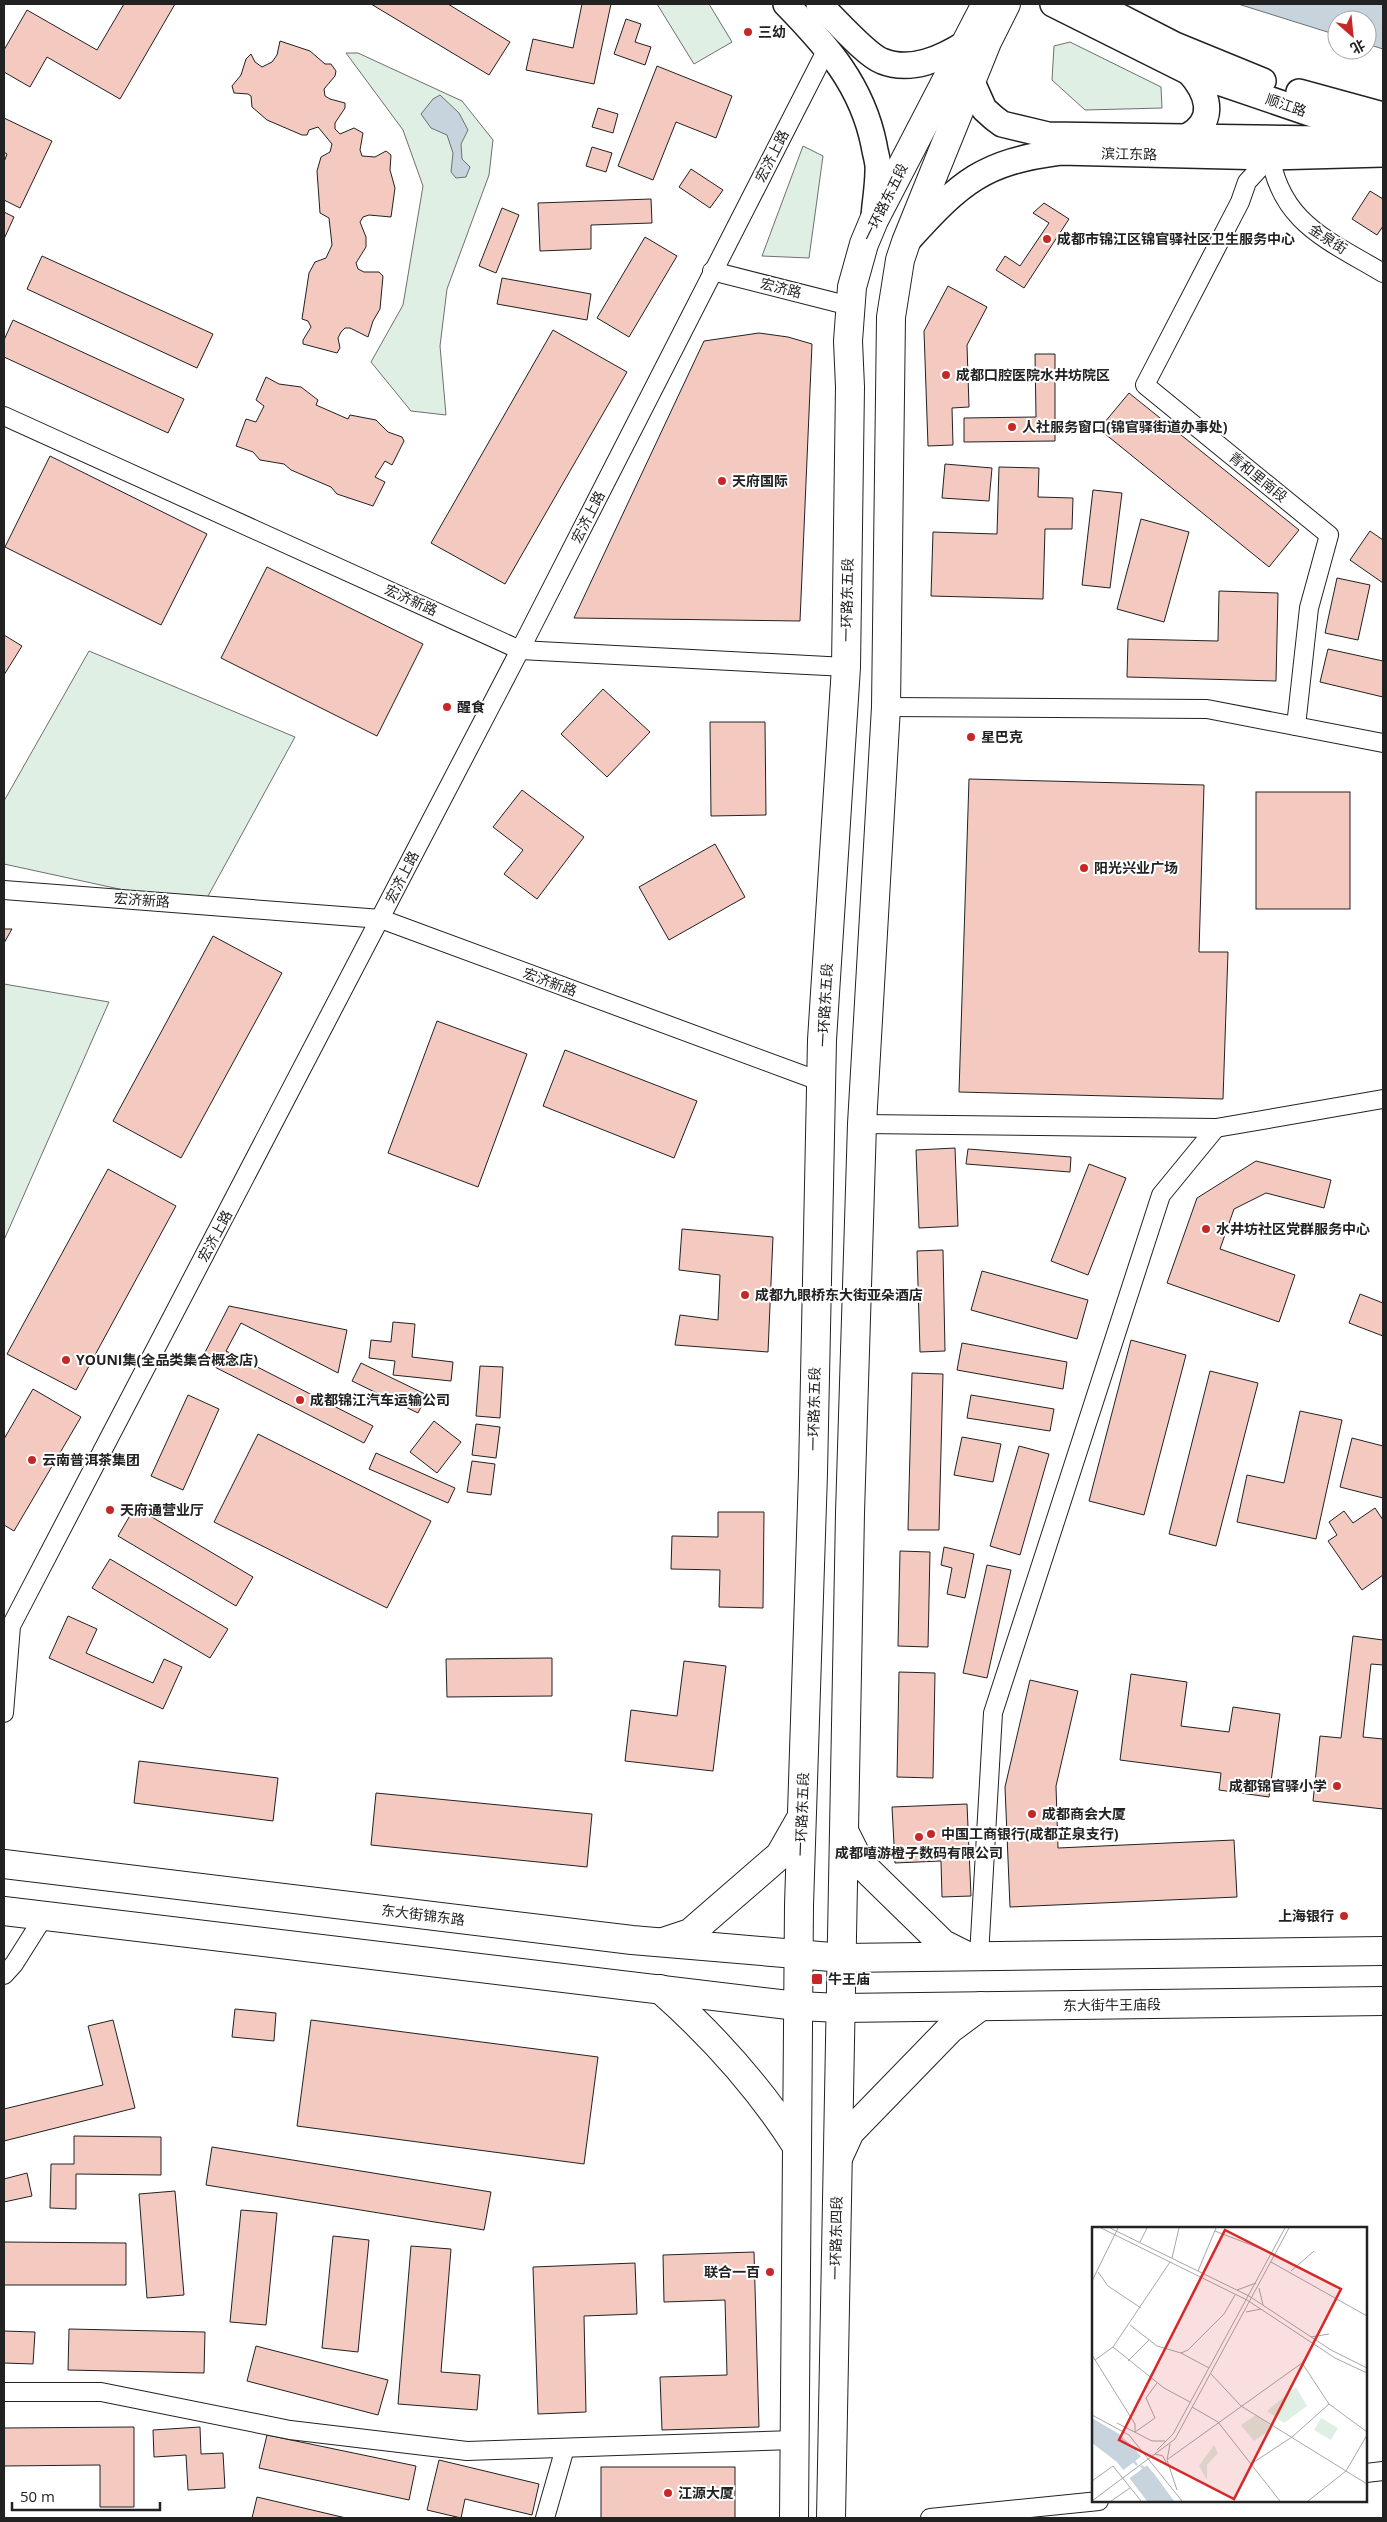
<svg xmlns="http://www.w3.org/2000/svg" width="1387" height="2522" font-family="'Open Sans','Noto Sans SC',sans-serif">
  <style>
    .green { fill: #e0efe3; stroke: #6f6f6f }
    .water { fill: #c7d3dd; stroke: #6f6f6f }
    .building { fill: #f3c9c0; stroke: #222 }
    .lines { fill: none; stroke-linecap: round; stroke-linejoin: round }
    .street-casing { stroke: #222; stroke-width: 20 }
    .secondary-casing { stroke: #222; stroke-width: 28 }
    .primary-casing { stroke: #222; stroke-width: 30 }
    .street { stroke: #fff; stroke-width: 18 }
    .secondary { stroke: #fff; stroke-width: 25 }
    .primary { stroke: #fff; stroke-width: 28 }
    .poi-dot { fill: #c62828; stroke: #fff; stroke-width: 2 }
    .labels { text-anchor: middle; stroke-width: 4; stroke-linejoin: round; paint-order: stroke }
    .poi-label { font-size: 14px; font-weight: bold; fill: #222; stroke: #fff; text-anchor: start }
    .street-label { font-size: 14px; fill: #222; stroke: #fff }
    .inset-river { fill: none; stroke: #c7d3dd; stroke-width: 2.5 }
    .inset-road { fill: none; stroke: #a7a7a7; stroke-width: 1 }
    .view { fill: #d62828; fill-opacity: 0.15; stroke: #d62828; stroke-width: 2.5 }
    .inset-edge { fill: none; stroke: #222; stroke-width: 2.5 }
  </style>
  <rect width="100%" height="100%" fill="#fff"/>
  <g class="green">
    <polygon points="657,4 709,4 732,42 694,64"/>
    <polygon points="1070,42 1161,87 1162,108 1085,110 1052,80 1054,46"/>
    <polygon points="346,53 358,53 462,101 493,140 489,175 447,289 440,346 446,415 411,411 371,362 403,305 423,186 403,130"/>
    <polygon points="803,146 823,156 809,258 762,256"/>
    <polygon points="89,651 295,737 202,907 4,864 4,801"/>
    <polygon points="4,984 109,1002 4,1240"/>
  </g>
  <g class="water">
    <polygon points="1238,4 1383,4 1383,49 1367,44 1367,20 1337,20 1337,35"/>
    <polygon points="440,95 459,113 468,130 461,144 462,159 470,167 466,177 456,178 451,172 453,153 447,135 431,128 421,114 433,99"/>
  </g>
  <g class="building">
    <polygon points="124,4 175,4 120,99 47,57 30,87 4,72 4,50 27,10 97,50"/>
    <polygon points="371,4 448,4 510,42 489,75"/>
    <polygon points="582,4 611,4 594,84 526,70 533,39 573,48"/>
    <polygon points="626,19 641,24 635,42 651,47 645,65 614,54"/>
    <polygon points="280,41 310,51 325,64 331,64 336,71 335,76 324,89 325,96 330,99 345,103 345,108 335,123 335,129 340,134 354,128 363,133 360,150 362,156 375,157 386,151 391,155 390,170 395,188 391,217 369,215 363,217 360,222 366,237 366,247 356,263 358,269 364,272 379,272 383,276 380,309 373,321 368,337 350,328 345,328 341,332 338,338 340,348 337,353 303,344 303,340 311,327 308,321 302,319 309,273 315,262 326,258 332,245 329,218 320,213 317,171 321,157 330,152 332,144 318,127 309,130 307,135 302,135 267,120 252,107 251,96 248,94 234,93 232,86 241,75 246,59 251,54 255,62 262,67 272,62 277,55"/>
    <polygon points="657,66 732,96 716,138 676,122 653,180 618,166"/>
    <polygon points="598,108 618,114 613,133 592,127"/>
    <polygon points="4,118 52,141 20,208 4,200 4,162 7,154 4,152"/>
    <polygon points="592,147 612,153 606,172 586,166"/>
    <polygon points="691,169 723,190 710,208 679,187"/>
    <polygon points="1370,191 1383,199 1383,226 1377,235 1352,219"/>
    <polygon points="651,199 652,223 591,225 591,249 540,251 538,203"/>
    <polygon points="1044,203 1069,219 1024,288 996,270 1005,256 1020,266 1049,223 1033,213"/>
    <polygon points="502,208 519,215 496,273 479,266"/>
    <polygon points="4,212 14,217 4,239"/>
    <polygon points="645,237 677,256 629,337 597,318"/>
    <polygon points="42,256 213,334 197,368 27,289"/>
    <polygon points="502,278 591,294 587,320 497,304"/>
    <polygon points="948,286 987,307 967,345 969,407 952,408 953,445 928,446 924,331"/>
    <polygon points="13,320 184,399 168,433 4,357 4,340"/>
    <polygon points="553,330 627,372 505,584 431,543"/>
    <polygon points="759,333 788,337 812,344 800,621 574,618 704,341"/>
    <polygon points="1035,354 1055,354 1055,441 964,442 964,418 1036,417"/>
    <polygon points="266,377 279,384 301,387 318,400 316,405 348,419 350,415 376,420 388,432 402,437 404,441 392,465 385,461 375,477 385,482 373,506 337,494 331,487 291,470 284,464 260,460 253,452 236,446 246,419 256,422 264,406 256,400"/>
    <polygon points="1129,393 1299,530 1269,567 1099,429"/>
    <polygon points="50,456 207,534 161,625 5,547"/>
    <polygon points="945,464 992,468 989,501 942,498"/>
    <polygon points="999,467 1039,468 1038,497 1073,498 1072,529 1045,529 1043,599 931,596 933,532 997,534"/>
    <polygon points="1093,490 1122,493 1110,588 1082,585"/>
    <polygon points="1141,519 1189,532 1164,622 1117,609"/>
    <polygon points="1370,531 1383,540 1383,583 1350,560"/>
    <polygon points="267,567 423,644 377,736 221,658"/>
    <polygon points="1337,578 1370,585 1358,640 1325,633"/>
    <polygon points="1219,591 1278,593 1276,681 1127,677 1128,639 1218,641"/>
    <polygon points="4,635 22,646 4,675"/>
    <polygon points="1328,649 1383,661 1383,697 1320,682"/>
    <polygon points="603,689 650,732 607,777 561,734"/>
    <polygon points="710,722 765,722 766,815 711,816"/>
    <polygon points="969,779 1204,785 1199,952 1228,952 1223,1099 959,1092"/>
    <polygon points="522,790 584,837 537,899 504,874 523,850 493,827"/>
    <rect x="1256" y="792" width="94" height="117"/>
    <polygon points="715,844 745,897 669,940 639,887"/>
    <polygon points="4,929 12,929 4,943"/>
    <polygon points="213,936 282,973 181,1158 113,1121"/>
    <polygon points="437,1021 527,1054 478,1187 388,1153"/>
    <polygon points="565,1050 697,1101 674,1158 543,1106"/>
    <polygon points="955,1148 958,1226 919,1228 916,1150"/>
    <polygon points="968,1149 1071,1157 1070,1172 966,1164"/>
    <polygon points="1256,1161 1331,1180 1324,1208 1266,1193 1234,1209 1220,1249 1295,1275 1279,1322 1167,1283 1197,1198"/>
    <polygon points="1089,1164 1126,1178 1088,1275 1051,1261"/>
    <polygon points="108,1169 176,1206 76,1390 7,1354"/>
    <polygon points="682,1229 773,1237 768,1352 675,1345 680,1315 718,1320 720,1275 679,1270"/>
    <polygon points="943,1250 945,1351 920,1352 917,1251"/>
    <polygon points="982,1271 1088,1300 1077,1339 971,1310"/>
    <polygon points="1360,1294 1383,1303 1383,1336 1349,1323"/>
    <polygon points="229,1306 347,1330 338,1373 241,1323 226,1351 373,1426 364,1443 201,1360"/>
    <polygon points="393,1322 415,1324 412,1357 453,1362 451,1381 393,1375 395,1361 369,1358 371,1340 391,1342"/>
    <polygon points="1131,1340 1186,1355 1144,1515 1089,1501"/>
    <polygon points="962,1343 1067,1362 1063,1389 957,1370"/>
    <polygon points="361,1363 427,1395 418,1413 352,1381"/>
    <polygon points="480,1366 503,1367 500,1418 476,1416"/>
    <polygon points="1210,1371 1258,1383 1216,1546 1169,1534"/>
    <polygon points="912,1373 943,1374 939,1530 908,1530"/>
    <polygon points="33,1389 81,1417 14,1531 4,1525 4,1439"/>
    <polygon points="188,1395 219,1409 183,1490 151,1476"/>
    <polygon points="971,1395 1054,1409 1050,1431 967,1418"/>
    <polygon points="1300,1411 1342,1420 1316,1539 1237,1522 1247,1475 1284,1483"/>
    <polygon points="434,1421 461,1442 437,1473 410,1452"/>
    <polygon points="476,1424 500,1427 496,1458 472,1455"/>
    <polygon points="258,1434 431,1521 387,1608 214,1522"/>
    <polygon points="962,1437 1001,1444 993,1482 954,1475"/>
    <polygon points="1352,1438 1383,1446 1383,1498 1340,1487"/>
    <polygon points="1019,1446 1049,1454 1020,1555 990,1546"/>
    <polygon points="376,1453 455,1488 448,1503 369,1469"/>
    <polygon points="472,1461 495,1464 491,1495 467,1492"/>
    <polygon points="135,1507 253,1577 236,1606 118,1536"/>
    <polygon points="1375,1508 1383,1520 1383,1575 1362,1590 1328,1541 1337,1535 1329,1522 1344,1511 1353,1523"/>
    <polygon points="718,1512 764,1512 763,1608 719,1607 720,1570 671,1569 672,1536 718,1537"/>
    <polygon points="944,1547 974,1554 965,1598 947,1594 952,1568 941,1565"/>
    <polygon points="900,1551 930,1552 928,1647 898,1646"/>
    <polygon points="110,1559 228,1629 210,1658 92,1588"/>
    <polygon points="987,1565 1011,1570 987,1678 963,1673"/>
    <polygon points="68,1616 97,1629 86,1653 153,1683 164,1659 182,1667 163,1709 49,1658"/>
    <polygon points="1353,1636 1383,1640 1383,1665 1371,1664 1363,1737 1383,1739 1383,1809 1313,1801 1320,1736 1341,1738"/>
    <polygon points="552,1658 552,1696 447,1697 446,1659"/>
    <polygon points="684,1661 726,1666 713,1771 625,1761 631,1710 677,1716"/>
    <polygon points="899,1672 935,1673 933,1778 897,1777"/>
    <polygon points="1131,1674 1187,1682 1181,1726 1229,1732 1233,1707 1280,1714 1269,1797 1219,1790 1221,1773 1120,1760"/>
    <polygon points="1030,1680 1078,1691 1056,1786 1058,1848 1234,1840 1237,1897 1010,1907 1005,1787"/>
    <polygon points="139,1761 278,1778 273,1821 134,1803"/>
    <polygon points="376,1793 592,1814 587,1867 371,1845"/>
    <polygon points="967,1804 971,1896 942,1897 941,1861 895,1863 892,1807"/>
    <polygon points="235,2009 276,2013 274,2041 232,2037"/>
    <polygon points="113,2020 135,2108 4,2141 4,2109 103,2085 88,2026"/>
    <polygon points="311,2020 598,2057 584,2164 297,2126"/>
    <polygon points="74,2136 161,2137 161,2175 76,2174 76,2209 50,2208 51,2164 74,2164"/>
    <polygon points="212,2147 491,2192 484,2230 206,2185"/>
    <polygon points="27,2173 32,2196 4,2202 4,2179"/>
    <polygon points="175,2191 184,2295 147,2298 139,2194"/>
    <polygon points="241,2210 277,2213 266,2325 230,2322"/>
    <polygon points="333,2236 369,2240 358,2352 322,2348"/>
    <polygon points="4,2242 126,2243 126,2285 4,2285"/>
    <polygon points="411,2246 451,2249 441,2372 480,2375 477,2410 398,2404"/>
    <polygon points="754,2252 759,2427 662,2430 660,2377 727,2375 725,2300 664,2302 663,2255"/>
    <polygon points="635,2263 637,2314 584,2316 586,2412 538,2414 533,2267"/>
    <polygon points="69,2329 205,2332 204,2373 68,2370"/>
    <polygon points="4,2331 35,2332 33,2364 4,2363"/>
    <polygon points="256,2346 388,2380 378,2415 247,2381"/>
    <polygon points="134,2427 134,2507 100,2507 100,2465 4,2466 4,2428"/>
    <polygon points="200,2427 201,2454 223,2453 225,2488 188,2490 186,2455 154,2457 153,2430"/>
    <polygon points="267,2435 416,2466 409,2500 259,2468"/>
    <polygon points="439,2460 539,2484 532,2515 465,2499 461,2518 427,2510"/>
    <rect x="601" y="2467" width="134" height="51"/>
    <polygon points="257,2497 346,2518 252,2518"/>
  </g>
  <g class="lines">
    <g class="street-casing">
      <g id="street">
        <path d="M1269,148c9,74 57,91 114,125"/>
        <polyline points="1270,157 1247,182 1240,202 1145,385 1329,535 1309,608 1296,726"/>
        <polyline points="712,271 850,306"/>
        <polyline points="4,416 520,650 846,667"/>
        <polyline points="886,707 1207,709 1383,743"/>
        <polyline points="4,890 381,919 822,1082"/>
        <polyline points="862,1124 1216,1128 1383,1099"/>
        <polyline points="4,1713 11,1626 520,650 828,47"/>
        <polyline points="979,1956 993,1713 1161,1195 1216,1128"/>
        <polyline points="4,1975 14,1964 45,1915"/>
        <polyline points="4,2392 101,2392 290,2430 467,2451 795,2440"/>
        <polyline points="1366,2473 1383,2471"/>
        <polyline points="545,2518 565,2448"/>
        <polyline points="930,2518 1099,2501"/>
      </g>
    </g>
    <g class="secondary-casing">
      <g id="secondary">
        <path d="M786,4c41,42 76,81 88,141 1,8 5,18 4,26 0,15 -3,31 -4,46"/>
        <path d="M819,4c14,13 47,51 63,57 29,12 60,-3 84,-18"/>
        <polyline points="1053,4 1189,72 1365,132"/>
        <polyline points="1095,4 1175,45 1263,81"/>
        <polyline points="972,82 984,109 994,118 1002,124 1048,135 1319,139 1344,138 1383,132"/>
        <polyline points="1299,92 1383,115"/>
        <path d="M1188,136c30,-17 19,-44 1,-64"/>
        <path d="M910,238c51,-56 73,-76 150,-86l210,5 113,-3"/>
      </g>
    </g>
    <g class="primary-casing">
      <g id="primary">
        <polyline points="846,1835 860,1863 943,1944 967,1956"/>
        <polyline points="4,1864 632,1940 843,1958 1383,1951"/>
        <polyline points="4,1911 797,2006 841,2008 1383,2001"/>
        <polyline points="663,1942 690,1933 780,1855 800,1820"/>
        <path d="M660,1989c52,46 99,98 136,156"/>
        <polyline points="839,2156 850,2132 950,2029 981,2006"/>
        <polyline points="794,2518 799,1905 813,1473 822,1040 846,667 850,387 848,341 852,287 864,244 874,220 986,4"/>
        <polyline points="831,2518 850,1513 862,1124 886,707 891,317 900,260 906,242 987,42 1006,4"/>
      </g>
    </g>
    <use href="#street" class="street"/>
    <use href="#secondary" class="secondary"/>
    <use href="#primary" class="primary"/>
  </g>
  <g class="poi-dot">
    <circle cx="748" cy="32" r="5"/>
    <circle cx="1047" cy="239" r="5"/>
    <circle cx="946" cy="375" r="5"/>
    <circle cx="1012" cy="427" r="5"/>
    <circle cx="722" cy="481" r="5"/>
    <circle cx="447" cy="707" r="5"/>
    <circle cx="971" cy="737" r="5"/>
    <circle cx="1084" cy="868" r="5"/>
    <circle cx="1206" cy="1229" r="5"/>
    <circle cx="745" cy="1295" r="5"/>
    <circle cx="66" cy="1360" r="5"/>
    <circle cx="300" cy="1400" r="5"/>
    <circle cx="32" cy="1460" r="5"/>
    <circle cx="110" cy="1510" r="5"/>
    <circle cx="1337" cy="1786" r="5"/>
    <circle cx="1032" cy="1814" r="5"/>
    <circle cx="931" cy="1834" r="5"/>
    <circle cx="919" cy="1837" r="5"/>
    <circle cx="1344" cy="1916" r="5"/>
    <rect x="811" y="1973" width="12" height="12" rx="2.5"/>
    <circle cx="770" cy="2272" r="5"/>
    <circle cx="668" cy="2493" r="5"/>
  </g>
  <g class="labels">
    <g class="poi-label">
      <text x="758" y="37">三幼</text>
      <text x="1057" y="244">成都市锦江区锦官驿社区卫生服务中心</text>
      <text x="956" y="380">成都口腔医院水井坊院区</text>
      <text x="1022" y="432">人社服务窗口(锦官驿街道办事处)</text>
      <text x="732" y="486">天府国际</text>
      <text x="457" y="712">醒食</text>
      <text x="981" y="742">星巴克</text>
      <text x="1094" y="873">阳光兴业广场</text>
      <text x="1216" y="1234">水井坊社区党群服务中心</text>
      <text x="755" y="1300">成都九眼桥东大街亚朵酒店</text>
      <text x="76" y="1365">YOUNI集(全品类集合概念店)</text>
      <text x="310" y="1405">成都锦江汽车运输公司</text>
      <text x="42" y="1465">云南普洱茶集团</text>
      <text x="120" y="1515">天府通营业厅</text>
      <text x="1327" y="1791" text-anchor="end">成都锦官驿小学</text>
      <text x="1042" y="1819">成都商会大厦</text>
      <text x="941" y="1839">中国工商银行(成都芷泉支行)</text>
      <text x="919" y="1858" text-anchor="middle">成都嘻游橙子数码有限公司</text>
      <text x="1334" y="1921" text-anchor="end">上海银行</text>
      <text x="828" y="1984">牛王庙</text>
      <text x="760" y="2277" text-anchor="end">联合一百</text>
      <text x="678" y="2498">江源大厦</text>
    </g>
    <g class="street-label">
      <text transform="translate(1286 105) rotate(19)" y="5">顺江路</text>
      <text transform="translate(1129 154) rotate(1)" y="5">滨江东路</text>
      <text transform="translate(772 156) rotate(-63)" y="5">宏济上路</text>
      <text transform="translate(885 202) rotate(-64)" y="5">一环路东五段</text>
      <text transform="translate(1328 239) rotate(33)" y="5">金泉街</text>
      <text transform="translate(781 288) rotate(14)" y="5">宏济路</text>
      <text transform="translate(1258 477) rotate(39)" y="5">青和里南段</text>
      <text transform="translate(588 517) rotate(-63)" y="5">宏济上路</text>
      <text transform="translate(411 600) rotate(24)" y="5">宏济新路</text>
      <text transform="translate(847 600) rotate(-89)" y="5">一环路东五段</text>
      <text transform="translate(402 877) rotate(-63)" y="5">宏济上路</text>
      <text transform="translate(142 900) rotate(4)" y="5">宏济新路</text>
      <text transform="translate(550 982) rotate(20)" y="5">宏济新路</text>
      <text transform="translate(825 1005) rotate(-87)" y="5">一环路东五段</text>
      <text transform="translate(215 1236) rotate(-62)" y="5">宏济上路</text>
      <text transform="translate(814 1409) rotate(-89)" y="5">一环路东五段</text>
      <text transform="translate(802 1814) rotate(-88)" y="5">一环路东五段</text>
      <text transform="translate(423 1915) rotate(7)" y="5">东大街锦东路</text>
      <text transform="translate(1112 2005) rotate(-1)" y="5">东大街牛王庙段</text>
      <text transform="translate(836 2238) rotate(-89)" y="5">一环路东四段</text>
    </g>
  </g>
  <g transform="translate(1092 2227)">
    <rect width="275" height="275" fill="#fff"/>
    <path d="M204,160l11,19 -23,17 -17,-12zM164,188l17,13 -19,13 -13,-16zM229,191l17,10 -7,12 -17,-10zM122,218l4,8 -11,12v15l-8,-14z" fill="#e0efe3"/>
    <path d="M0,191l27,16 16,15 39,52h-27l-30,-39 -25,-19z" fill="#c7d3dd"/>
    <path d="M51,228l6,9 -22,16 -6,-8z" fill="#fff"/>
    <path class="inset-river" d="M0,200l32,23 13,15M49,239l11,7 20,28"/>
    <path class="inset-road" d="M9,1l146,72 88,58 32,15M18,1l139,68 82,54 36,18M123,4l57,22M48,15l7,-14M80,31l7,-30M179,35l96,54M106,44l18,-43M199,44l23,-20M6,45l10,14 33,22M0,54l26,-53M167,61l4,17M145,63l19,-7M154,85l15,-3M38,98l27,21 24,7 28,15M219,110l18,-3M21,120l51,41 26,14M89,126l7,-3 36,-36 11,-19M0,128l43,69v8M3,133l18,-13 57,-85M36,134l21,-21M210,136l27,41 38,28M119,147l30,32 126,78M100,180l26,15 62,79M0,188l37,20 53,66M25,196l35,18h13M43,205l20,-14 -9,-20 11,-15M78,217l-3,16 10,30M65,223l16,-16 112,-206M63,227l8,2 3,7M76,232l134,-96 12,-19M159,237l41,-27 37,-33M0,254l21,-15 28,35M0,274l83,-62 114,-211M19,274l19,-13M216,274l38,-30 21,-36"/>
    <path class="view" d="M133,3l116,59 -107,210 -115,-59z"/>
    <rect width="275" height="275" class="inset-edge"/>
  </g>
  <rect width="1387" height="2522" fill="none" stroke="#222222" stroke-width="10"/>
  <g transform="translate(1352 35) rotate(153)"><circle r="24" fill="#ffffff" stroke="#a7a7a7"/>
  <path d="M0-4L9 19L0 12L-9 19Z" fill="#c62828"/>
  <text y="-8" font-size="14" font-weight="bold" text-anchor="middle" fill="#222222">北</text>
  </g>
  <path d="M12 2502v8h148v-8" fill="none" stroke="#222222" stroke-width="2.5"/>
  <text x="20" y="2502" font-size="15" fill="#222222" stroke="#ffffff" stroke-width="4" paint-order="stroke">50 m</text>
</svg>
